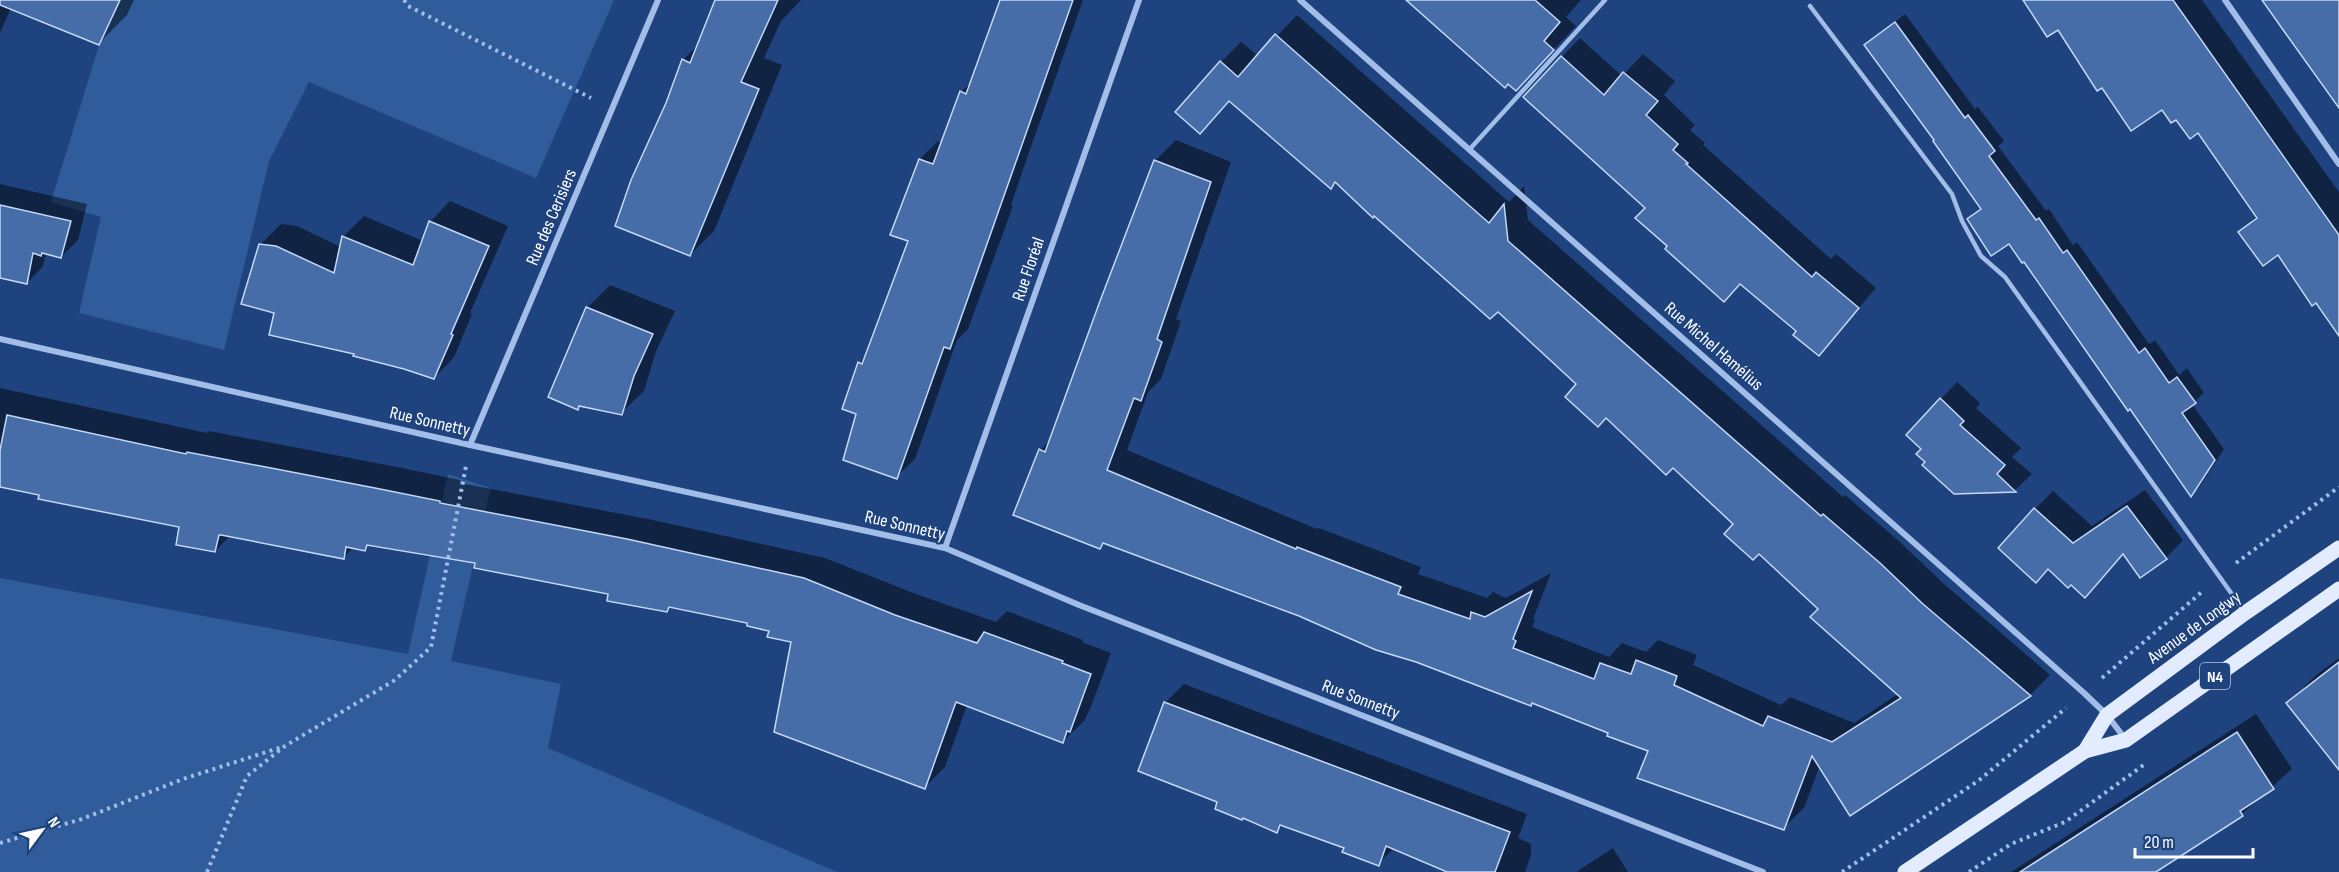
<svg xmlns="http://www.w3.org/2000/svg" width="2339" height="872" font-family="'Sofia Sans Condensed',sans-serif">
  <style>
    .green { fill: #305c9c }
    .shadow { fill: #0007 }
    .building { fill: #466da8; stroke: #c5d9f6; stroke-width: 1.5 }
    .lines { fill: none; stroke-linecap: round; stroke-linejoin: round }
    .path { stroke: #a1bde8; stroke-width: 4; stroke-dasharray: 3 4.5; stroke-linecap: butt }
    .service { stroke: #a1bde8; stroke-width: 4.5 }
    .minor { stroke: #a1bde8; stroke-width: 6 }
    .primary { stroke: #e3ecfe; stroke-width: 15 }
    .labels { text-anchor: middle; stroke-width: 4.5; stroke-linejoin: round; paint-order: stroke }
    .shield { fill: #1e437e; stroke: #bcc7d8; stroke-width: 1.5 }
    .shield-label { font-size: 16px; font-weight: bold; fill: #fff }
    .street-label { font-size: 18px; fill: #fff; stroke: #1e437e }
  </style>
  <rect width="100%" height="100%" fill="#1e437e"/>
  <g class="green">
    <polygon points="120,0 614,0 536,178 309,82 269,161 224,350 79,313 101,217 51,202 99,45"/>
    <polygon points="448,474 491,488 451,661 561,684 548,748 837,872 0,872 0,578 408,654"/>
  </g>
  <g class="shadow">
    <polygon points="0,0 134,0 127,15 98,44 11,8 0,33"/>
    <polygon points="717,0 801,0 781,21 764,58 782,65 714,231 690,255 667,103 683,60 700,43"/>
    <polygon points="1001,0 1083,0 1026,161 1011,205 1013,206 968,329 957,340 915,459 896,477 858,413 859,363 867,356 910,240 920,159 938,141 942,143 961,92 971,82"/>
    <polygon points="1408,0 1581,0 1566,17 1576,26 1516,89"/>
    <polygon points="2024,0 2202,0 2339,192 2339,312 2278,253 2240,232 2257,215 2198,131 2162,107 2102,85 2058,28"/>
    <polygon points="1905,14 1975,109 1978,107 2004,141 1998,146 2046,211 2049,209 2073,245 2077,242 2149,344 2155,340 2179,375 2187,368 2204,393 2192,404 2224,449 2200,486 2191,495 2131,407 2024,260 2009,242 1968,219 1982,207 1936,140 1866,45"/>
    <polygon points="1297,15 1509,202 1524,186 1528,220 1843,497 1845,495 1900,542 1944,584 2050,675 2030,695 1850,814 1820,765 1804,808 1783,828 1650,750 1610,732 1533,702 1531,705 1299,614 1105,542 1100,547 1040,450 1051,440 1155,161 1176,140 1231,162 1176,319 1181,321 1161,379 1148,392 1127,450 1317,529 1319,528 1421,567 1418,574 1487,598 1493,592 1506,598 1551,573 1533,619 1535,620 1532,627 1609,657 1622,643 1646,652 1658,640 1697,655 1693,665 1781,705 1790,697 1854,723 1898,694 1820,609 1735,524 1673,466 1607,417 1578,384 1498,310 1336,181 1331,187 1230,100 1200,132 1221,62 1241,42 1258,56"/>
    <polygon points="1580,38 1622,76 1643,54 1675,81 1664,95 1695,125 1690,130 1705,143 1703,145 1831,259 1836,254 1876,288 1819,354 1798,331 1741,283 1669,246 1562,57"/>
    <polygon points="0,184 87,204 78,240 61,257 46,253 43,266 27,283 0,277"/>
    <polygon points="450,201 508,226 470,313 472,314 454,357 434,378 355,353 276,312 261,244 281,224 297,226 341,247 344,236 364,216 423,241 430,222"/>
    <polygon points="610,285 675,311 656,351 644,391 621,413 581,405 577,408 587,308"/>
    <polygon points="1957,382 1980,403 1976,408 2021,448 2012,457 2032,474 2015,490 1954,492 1927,462 1923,449 1941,399"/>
    <polygon points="0,388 207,433 209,431 397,467 460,480 460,483 648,519 825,558 916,594 996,622 1007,611 1083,640 1082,642 1111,653 1090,709 1084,721 1063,741 967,705 945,767 924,788 793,640 771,629 749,622 671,606 667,611 610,592 477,562 370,544 364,550 354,547 344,557 231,535 215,551 181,526 0,486"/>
    <polygon points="2145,490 2183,540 2166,558 2125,553 2085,596 2035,509 2053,491 2092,526"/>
    <polygon points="2339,658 2339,746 2288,703 2315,676"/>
    <polygon points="1184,684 1527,814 1518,838 1531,844 1531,855 1525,872 1451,872 1394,848 1378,864 1346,847 1283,825 1277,831 1219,801 1140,770 1166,702"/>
    <polygon points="2256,714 2292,769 2242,814 2175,858 2145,872 2011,872"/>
    <polygon points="1613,848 1628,872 1577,872 1579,870"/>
  </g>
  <g class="building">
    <polygon points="0,0 120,0 99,45 0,5"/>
    <polygon points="715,0 778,0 741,82 759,89 690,256 615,226 631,180 666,103 682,59 690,63"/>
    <polygon points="1000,0 1073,0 950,349 944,347 897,479 843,460 856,414 842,409 858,362 862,364 908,241 890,235 919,159 933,164 960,91 966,94"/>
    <polygon points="1406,0 1535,0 1560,22 1544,41 1554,50 1516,91 1508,84 1505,88"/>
    <polygon points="2023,0 2173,0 2339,235 2339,336 2316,303 2312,306 2278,255 2263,266 2238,232 2257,218 2198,133 2190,139 2176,120 2171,123 2162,110 2131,131 2102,88 2097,91 2058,30 2047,37"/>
    <polygon points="2262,0 2339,0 2339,108 2286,34"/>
    <polygon points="1895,22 1965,118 1968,115 1995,151 1989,156 2036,220 2039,218 2063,253 2067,250 2139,353 2145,348 2169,383 2177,377 2196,403 2182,413 2215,460 2191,497 2130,409 2128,411 2024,262 2022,263 2009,244 1991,256 1967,219 1981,209 1933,141 1934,140 1864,45"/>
    <polygon points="1275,34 1489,223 1504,204 1508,241 1821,516 1823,514 1880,563 1923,604 2031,696 1850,816 1812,756 1784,830 1637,778 1648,751 1607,736 1608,733 1532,703 1531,706 1416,662 1376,650 1299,616 1103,543 1100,549 1013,515 1039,449 1045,452 1100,301 1154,160 1211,182 1157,339 1162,342 1141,401 1134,398 1107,470 1296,549 1297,547 1401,587 1398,594 1470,619 1471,612 1485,617 1532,591 1513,639 1516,641 1513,648 1594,679 1600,663 1631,674 1636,660 1677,676 1674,685 1763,726 1768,716 1832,742 1901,698 1810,617 1818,609 1759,554 1753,560 1724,534 1733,524 1673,468 1666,475 1606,418 1598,427 1565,397 1576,384 1498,312 1490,319 1374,216 1373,218 1335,182 1331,189 1229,101 1200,134 1175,112 1220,61 1238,77"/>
    <polygon points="1561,56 1604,95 1623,72 1658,101 1646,115 1678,144 1673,150 1688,163 1686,164 1812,277 1816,272 1859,308 1819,356 1793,335 1796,331 1740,284 1724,302 1665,249 1667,246 1635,218 1645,208 1523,97"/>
    <polygon points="0,205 71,221 61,258 42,253 41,256 33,253 27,284 0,278"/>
    <polygon points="429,221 489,246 451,334 453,335 434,379 404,369 353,356 354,354 269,335 274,313 241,304 259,244 276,246 334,273 342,236 413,265"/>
    <polygon points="586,307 653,334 634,376 622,415 579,406 578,410 548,397"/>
    <polygon points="1940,398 1964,421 1960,425 2005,465 1997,474 2016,492 1954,494 1922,465 1925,462 1916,454 1921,449 1906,435"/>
    <polygon points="7,415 186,454 187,452 375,488 440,501 440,503 627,539 804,578 895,615 977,643 984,632 1063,661 1062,663 1091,674 1070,732 1067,731 1063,743 956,702 925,789 774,732 791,642 767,637 769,631 747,626 747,623 669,607 667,612 607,601 608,594 474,568 475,563 367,545 365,551 346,547 344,559 221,535 219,535 215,552 176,545 179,527 38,499 39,495 0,487 0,450"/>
    <polygon points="2127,506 2167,559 2140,578 2123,554 2085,598 2071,585 2068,588 2048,569 2036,583 1998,548 2034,508 2073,543"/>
    <polygon points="2339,662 2339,770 2286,703"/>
    <polygon points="1164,702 1510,832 1495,872 1447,872 1386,846 1379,866 1342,852 1344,848 1280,825 1277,833 1243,818 1242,820 1215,809 1217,802 1138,771"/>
    <polygon points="2237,732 2274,789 2240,811 2243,816 2156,872 2020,872"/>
  </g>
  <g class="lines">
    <g class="path">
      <polyline points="404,0 408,6 591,98"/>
      <polyline points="2236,563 2339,487"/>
      <polyline points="2102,678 2203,591"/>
      <polyline points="0,843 82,819 183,779 282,747"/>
      <polyline points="207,872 247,776 285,746 395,680 431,647 466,466"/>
      <polyline points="1842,872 1978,781 2066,708"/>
      <polyline points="1969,872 2011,844 2065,822 2145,764"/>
    </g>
    <g class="service">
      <polyline points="1810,6 1952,194 1962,221 1981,256 2005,277 2244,611"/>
      <polyline points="1469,150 1605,0"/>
    </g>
    <g class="minor">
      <polyline points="1300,0 2084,693 2107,715 2126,740"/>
      <polyline points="2225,0 2339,164"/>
      <polyline points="0,339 470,445 945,548 1079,605 1763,872"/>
      <polyline points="470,445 658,0"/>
      <polyline points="945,548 1139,0"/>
    </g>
    <g class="primary">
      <polyline points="2085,751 2107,715 2245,613 2339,548"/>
      <polyline points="1905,872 2085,751 2126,740 2339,589"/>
    </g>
  </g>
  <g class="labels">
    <rect class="shield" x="2200" y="663" width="30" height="26" rx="4.5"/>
    <g class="shield-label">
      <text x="2215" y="682">N4</text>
    </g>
    <g class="street-label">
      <text transform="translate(551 217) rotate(-67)" y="6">Rue des Cerisiers</text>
      <text transform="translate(1028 269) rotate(-71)" y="6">Rue Floréal</text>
      <text transform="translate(1714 346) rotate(41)" y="6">Rue Michel Hamélius</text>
      <text transform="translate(430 421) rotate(13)" y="6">Rue Sonnetty</text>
      <text transform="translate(905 525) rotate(13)" y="6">Rue Sonnetty</text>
      <text transform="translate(2194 627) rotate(-36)" y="6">Avenue de Longwy</text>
      <text transform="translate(1361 699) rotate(21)" y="6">Rue Sonnetty</text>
    </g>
  </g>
  <g transform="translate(42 830) rotate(57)" stroke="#1e437e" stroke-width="4.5" paint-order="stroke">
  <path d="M0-4.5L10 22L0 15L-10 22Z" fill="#ffffff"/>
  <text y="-9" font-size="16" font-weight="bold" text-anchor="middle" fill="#ffffff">N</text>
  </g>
  <path d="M2135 848v9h118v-9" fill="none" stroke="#ffffff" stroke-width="3"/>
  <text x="2144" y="848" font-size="18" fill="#ffffff" stroke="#1e437e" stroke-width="4.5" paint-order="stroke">20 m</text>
</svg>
